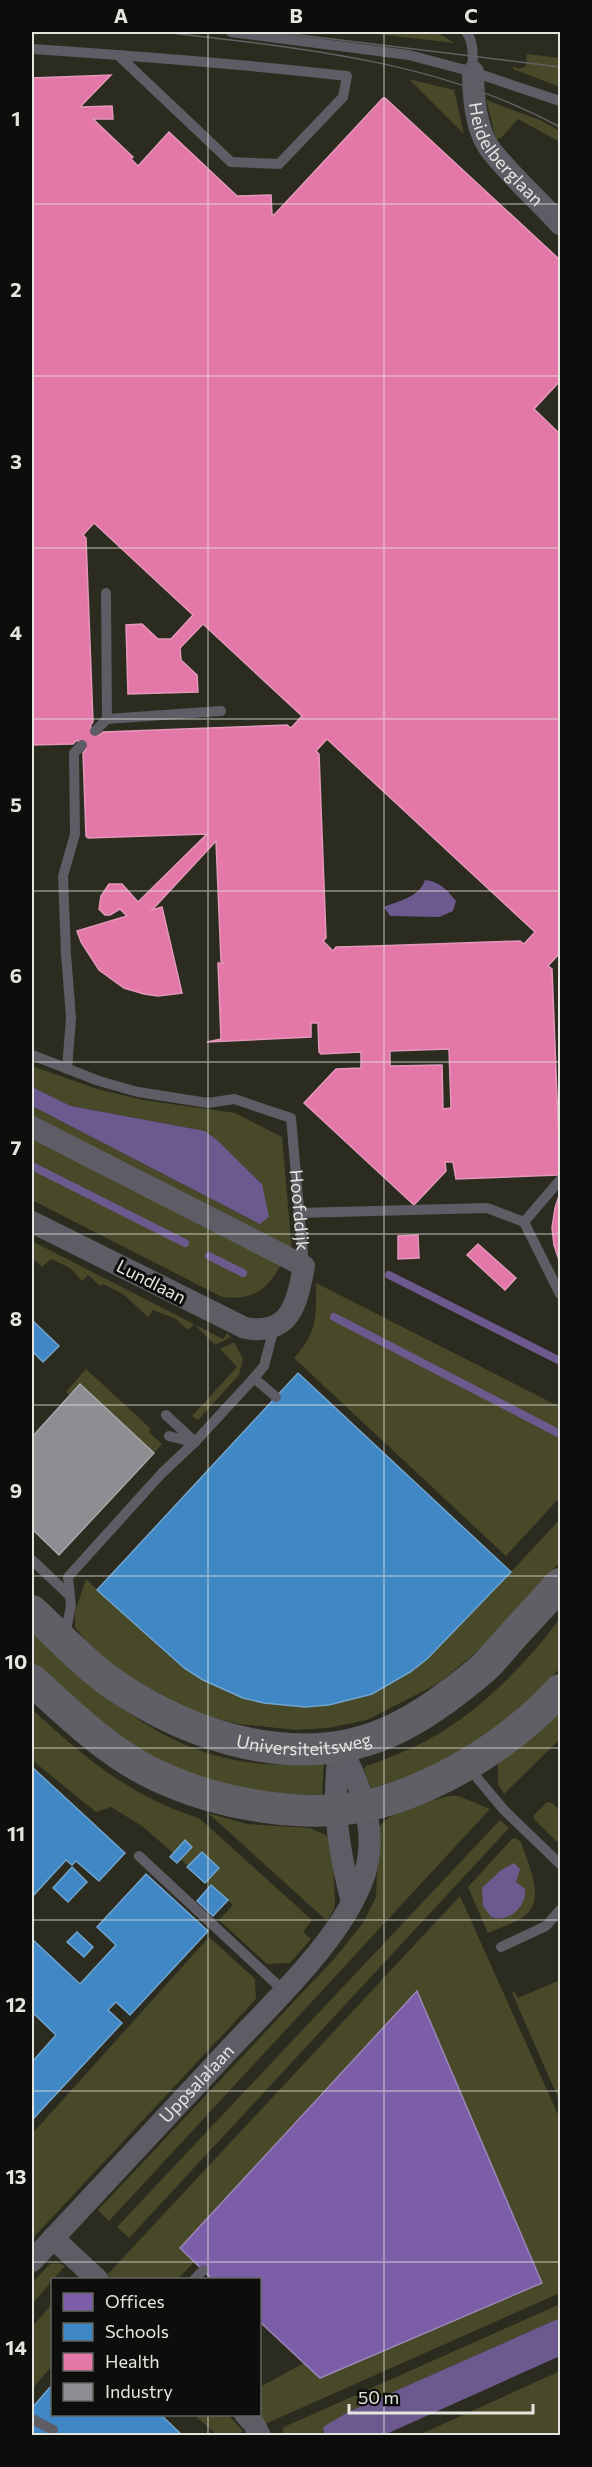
<svg xmlns="http://www.w3.org/2000/svg" width="592" height="2467" font-family="Commissioner,sans-serif">
  <style>
    .built { fill: #2b2b1f; fill-rule: evenodd }
    .green { fill: #484928 }
    .water { fill: #6c5a8f }
    .offices { fill: #7b5ea7; stroke: #9b86b8; stroke-width: 1.5 }
    .schools { fill: #3f88c5; stroke: #71a4cd; stroke-width: 1.5 }
    .health { fill: #e377a8; stroke: #e498b9; stroke-width: 1.5; fill-rule: evenodd }
    .industry { fill: #8d8d92; stroke: #a7a7a9; stroke-width: 1.5 }
    .lines { fill: none; stroke-linecap: round; stroke-linejoin: round }
    .stream { stroke: #6c5a8f; stroke-width: 8 }
    .service { stroke: #5e5c64; stroke-width: 10 }
    .minor { stroke: #5e5c64; stroke-width: 22 }
    .secondary { stroke: #615f66; stroke-width: 32 }
    .tram { stroke: #626063; stroke-width: 1.5 }
    .grid { fill: none; stroke: #e5e5e0; stroke-width: 1.5; stroke-opacity: 0.55 }
    .labels { text-anchor: middle; stroke-width: 6; stroke-linejoin: round; paint-order: stroke }
    .street-label { font-size: 18px; fill: #e5e5e0; stroke: #0d0e0b }
    .neatline { fill: none; stroke: #e5e5e0; stroke-width: 2 }
    .grid-label { font-size: 20px; text-anchor: middle; font-weight: bold; fill: #e5e5e0 }
  </style>
  <rect width="100%" height="100%" fill="#23241f"/>
  <path class="built" d="M32,32h528v2403l-528,1zM52,2280h208v134h-208z"/>
  <g class="green">
    <polygon points="361,32 437,32 454,43"/>
    <polygon points="527,54 560,58 560,87 513,69 513,66 519,69 526,66"/>
    <polygon points="409,79 454,90 464,134"/>
    <polygon points="486,100 540,120 560,131 560,142 518,119 501,138 496,139"/>
    <polygon points="32,1066 97,1089 143,1100 235,1113 282,1137 292,1251 32,1119 32,1106 260,1224 262,1184 217,1140 205,1131 71,1106 32,1087"/>
    <path d="M32,1136l249,129c-14,25 -29,36 -59,32l-190,-97z"/>
    <polygon points="32,1241 223,1339 227,1333 231,1337 215,1345 194,1324 188,1330 176,1319 153,1310 148,1317 123,1294 103,1284 100,1286 88,1275 82,1281 70,1268 51,1259 42,1267 32,1257"/>
    <path d="M316,1283l244,124v90l-54,59 -212,-198c24,-27 22,-41 22,-75z"/>
    <polygon points="234,1342 243,1359 239,1375 198,1420 192,1416 237,1367 220,1349"/>
    <polygon points="86,1369 151,1429 149,1432 162,1444 154,1453 81,1384 70,1395 66,1392"/>
    <path d="M560,1519v43l-80,87 -41,34 -72,37 -39,8 -32,2 -57,-6 -33,-8 -34,-13 -63,-40 -21,-19 -13,-17v-15l11,-33c20,20 42,39 63,58 12,11 24,24 37,33 70,45 157,50 226,1 22,-16 39,-37 58,-57 31,-31 61,-63 90,-95z"/>
    <path d="M560,1618v50c-57,61 -107,98 -189,120l-7,-19 2,-3c29,-10 58,-22 83,-39 41,-27 83,-70 111,-109z"/>
    <path d="M32,1632c89,81 162,147 292,130l-2,32c-56,2 -111,-8 -162,-32 -41,-20 -95,-67 -128,-98z"/>
    <path d="M32,1709c51,48 99,88 167,109l113,102 -9,12 8,7 -21,24 -23,1 -48,-44 14,-15 -91,-79 -31,-19 -15,5 -64,-52z"/>
    <polygon points="560,1713 560,1739 504,1794 498,1784 498,1764"/>
    <path d="M448,1796h11l31,13 -381,412 -11,-11 236,-251 29,-36 13,-26 3,-69c11,-19 48,-25 69,-32z"/>
    <polygon points="547,1802 552,1803 560,1811 560,1838 557,1842 534,1819 534,1815"/>
    <polygon points="208,1813 247,1824 310,1828 326,1835 332,1844 335,1901 334,1909 327,1921"/>
    <polygon points="500,1820 509,1828 129,2238 117,2227"/>
    <path d="M515,1838l6,4c6,21 27,59 2,75 -10,7 -24,11 -35,16l-20,-46 44,-48z"/>
    <polygon points="460,1896 560,2119 560,2293 265,2424 260,2414 260,2387 304,2363 320,2378 542,2283 417,1992 180,2248 194,2262 178,2279 112,2279 107,2275"/>
    <polygon points="209,1937 255,1979 256,1999 32,2239 32,2134"/>
    <polygon points="560,1980 560,2102 512,1993 514,1991 518,1998"/>
    <polygon points="58,2263 65,2266 32,2304 32,2283 50,2264"/>
    <polygon points="52,2304 52,2366 32,2389 32,2327"/>
    <polygon points="560,2304 560,2318 350,2411 322,2432 324,2435 281,2436 284,2427"/>
    <polygon points="560,2371 560,2435 422,2435 421,2434"/>
    <polygon points="194,2415 228,2415 243,2431 237,2435 217,2435"/>
  </g>
  <g class="water">
    <path d="M425,880c14,1 22,10 31,21l-3,10 -14,6 -49,-1 -6,-9c14,-6 36,-10 41,-27z"/>
    <polygon points="32,1087 71,1106 205,1131 217,1140 262,1184 269,1217 260,1224 32,1106"/>
    <path d="M514,1863l6,6 -4,13 9,7c2,18 -17,34 -34,28l-8,-11 -1,-18 19,-18z"/>
    <polygon points="560,2318 560,2356 384,2435 324,2435 323,2427 350,2411"/>
  </g>
  <polygon class="offices" points="417,1991 542,2283 320,2378 260,2322 260,2280 213,2280 180,2248"/>
  <g class="schools">
    <polygon points="32,1320 59,1346 43,1362 32,1351"/>
    <polygon points="298,1373 511,1572 427,1659 410,1672 372,1694 329,1705 305,1707 264,1703 243,1698 203,1680 184,1668 97,1590"/>
    <polygon points="32,1767 125,1853 99,1881 76,1861 72,1865 66,1860 32,1897"/>
    <polygon points="185,1840 192,1847 177,1863 170,1857"/>
    <polygon points="202,1852 219,1868 205,1883 187,1867"/>
    <polygon points="72,1867 87,1882 68,1902 53,1888"/>
    <polygon points="146,1874 208,1931 130,2015 116,2002 108,2010 122,2023 32,2120 32,2062 56,2035 32,2012 32,1939 80,1984 116,1945 97,1927"/>
    <polygon points="211,1885 228,1900 213,1916 197,1901"/>
    <polygon points="77,1932 93,1947 84,1957 67,1942"/>
    <polygon points="52,2385 52,2414 160,2414 183,2436 32,2436 32,2408"/>
  </g>
  <g class="health">
    <path d="M111,75l-31,32 32,-1 1,13h-20l40,38 -2,2 7,7 31,-34 68,64 34,-1 1,19 2,1 109,-117h2l175,162v121l-26,28 26,25v521l-1,-1 -11,12 4,3 8,204 -2,2 -102,4 -3,-17h-8l1,9 -32,34 -110,-102 32,-34 25,-1v-16l-40,2 -2,-2 -1,-29h-7v14l-104,5 14,-3 -3,-76h5l-2,-2 -5,-120 -64,69 10,-3 20,86 -24,3 -14,-2 -20,-6 -25,-18 -18,-28 -4,-11 50,-15 -7,-7 -10,6h-5l-6,-6 2,-13 8,-12h13l16,18 69,-68 -119,4 -2,-2 -3,-83 3,-4 -9,-9 -4,4 -41,1v-667zM94,523l99,92 -22,24h-13l-16,-15 -16,1 2,69 70,-2 -1,-17 -16,-15 -1,-12 23,-24 99,92 -11,12 -4,-3 -184,7 -3,3 -10,-9 3,-4 -7,-184 -3,-3zM327,739l208,193 -11,12 -4,-3 -145,5 -39,1 -3,4 -10,-10 3,-3 -7,-184 -3,-3zM449,1049l2,59 -8,1 -1,-44 -52,1v-15z"/>
    <polygon points="560,1193 560,1192 560,1263 554,1245 552,1228 555,1208"/>
    <polygon points="418,1235 419,1258 398,1259 398,1236"/>
    <polygon points="478,1244 516,1278 505,1290 467,1255"/>
  </g>
  <polygon class="industry" points="80,1384 154,1453 59,1555 32,1529 32,1437"/>
  <g class="lines">
    <g class="stream">
      <polyline points="32,1166 185,1243"/>
      <polyline points="209,1256 243,1273"/>
      <polyline points="389,1275 560,1361"/>
      <polyline points="334,1317 560,1434"/>
    </g>
    <g class="service">
      <polyline points="231,32 409,55 473,72 560,101"/>
      <path d="M466,32c9,10 6,27 7,40"/>
      <path d="M32,49c105,7 210,15 315,27l-4,21 -64,67 -48,-2 -113,-107"/>
      <polyline points="106,593 107,719"/>
      <polyline points="95,731 107,719 221,711"/>
      <path id="s1" d="M32,1055l67,26 39,11 70,11 26,-4 57,19 13,148"/>
      <polyline points="67,1069 71,1018 66,954 63,876 75,834 74,753 82,745"/>
      <polyline points="298,1213 487,1208 524,1222 560,1294"/>
      <polyline points="524,1222 560,1180"/>
      <polyline points="254,1378 276,1397"/>
      <polyline points="166,1415 195,1442"/>
      <polyline points="169,1436 192,1442"/>
      <polyline points="32,1560 69,1595"/>
      <polyline points="65,1635 71,1606 68,1577 162,1473 195,1442 254,1378 264,1366 274,1328"/>
      <polyline points="468,1767 504,1810 560,1864"/>
      <polyline points="139,1856 284,1991"/>
      <polyline points="501,1947 546,1926 560,1910"/>
      <polyline points="194,2280 203,2270"/>
      <polyline points="32,2419 53,2430"/>
    </g>
    <g class="minor">
      <path id="s2" d="M473,72c0,23 3,58 17,77 19,25 48,51 70,75"/>
      <path d="M32,1127l272,139c-7,37 -13,70 -59,62l-213,-106"/>
      <path d="M340,1747c-9,55 -2,101 12,155"/>
      <polyline points="53,2238 98,2280"/>
      <path id="s3" d="M32,2261c64,-69 128,-138 192,-206 46,-50 121,-118 141,-182 13,-44 -4,-88 -25,-126"/>
      <polyline points="245,2414 254,2424 260,2436"/>
    </g>
    <g class="secondary">
      <path id="s4" d="M32,1611c25,23 49,50 77,70 81,57 194,94 288,47 29,-14 58,-36 83,-57 10,-8 19,-20 28,-30 17,-19 35,-38 52,-57"/>
      <path d="M32,1680c38,35 78,74 126,96 64,30 158,46 227,25 65,-20 129,-61 175,-111"/>
    </g>
    <g class="tram">
      <path d="M163,32c137,16 274,28 397,95"/>
      <polyline points="275,32 560,67"/>
    </g>
  </g>
  <path class="grid" d="M208,32v2248M384,32v2404M32,204h528M32,376h528M32,548h528M32,719h528M32,891h528M32,1062h528M32,1234h528M32,1405h528M32,1576h528M32,1748h528M32,1920h528M32,2091h528M32,2262h528M208,2414v22"/>
  <g class="labels">
    <g class="street-label">
      <text dy="6" stroke="none"><textPath href="#s2" startOffset="92">Heidelberglaan</textPath></text>
      <text dy="6" stroke="none"><textPath href="#s1" startOffset="362">Hoofddijk</textPath></text>
      <text transform="translate(151 1282) rotate(27)" y="6">Lundlaan</text>
      <text dy="6" stroke="none"><textPath href="#s4" startOffset="314">Universiteitsweg</textPath></text>
      <text dy="6" stroke="none"><textPath href="#s3" startOffset="242">Uppsalalaan</textPath></text>
    </g>
  </g>
  <rect width="592" height="2467" fill="none" stroke="#0d0e0b" stroke-width="66"/>
  <rect x="51" y="2278" width="210" height="138" fill="#0d0e0b" stroke="#636460" stroke-width="1.5"/>
  <rect x="63" y="2293" width="30" height="18" fill="#7b5ea7" stroke="#636460" stroke-width="1.5"/>
  <text x="105" y="2308" font-size="18" fill="#e5e5e0">Offices</text>
  <rect x="63" y="2323" width="30" height="18" fill="#3f88c5" stroke="#636460" stroke-width="1.5"/>
  <text x="105" y="2338" font-size="18" fill="#e5e5e0">Schools</text>
  <rect x="63" y="2353" width="30" height="18" fill="#e377a8" stroke="#636460" stroke-width="1.5"/>
  <text x="105" y="2368" font-size="18" fill="#e5e5e0">Health</text>
  <rect x="63" y="2383" width="30" height="18" fill="#8d8d92" stroke="#636460" stroke-width="1.5"/>
  <text x="105" y="2398" font-size="18" fill="#e5e5e0">Industry</text>
  <path d="M349 2404v9h184v-9" fill="none" stroke="#e5e5e0" stroke-width="3"/>
  <text x="358" y="2404" font-size="18" fill="#e5e5e0" stroke="#0d0e0b" stroke-width="4.5" paint-order="stroke">50 m</text>
  <rect x="33" y="33" width="526" height="2401" class="neatline"/>
  <g class="grid-label">
    <text x="121" y="23">A</text>
    <text x="296" y="23">B</text>
    <text x="471" y="23">C</text>
    <text x="16" y="126">1</text>
    <text x="16" y="297">2</text>
    <text x="16" y="469">3</text>
    <text x="16" y="640">4</text>
    <text x="16" y="812">5</text>
    <text x="16" y="983">6</text>
    <text x="16" y="1155">7</text>
    <text x="16" y="1326">8</text>
    <text x="16" y="1498">9</text>
    <text x="16" y="1669">10</text>
    <text x="16" y="1841">11</text>
    <text x="16" y="2012">12</text>
    <text x="16" y="2184">13</text>
    <text x="16" y="2355">14</text>
  </g>
</svg>
